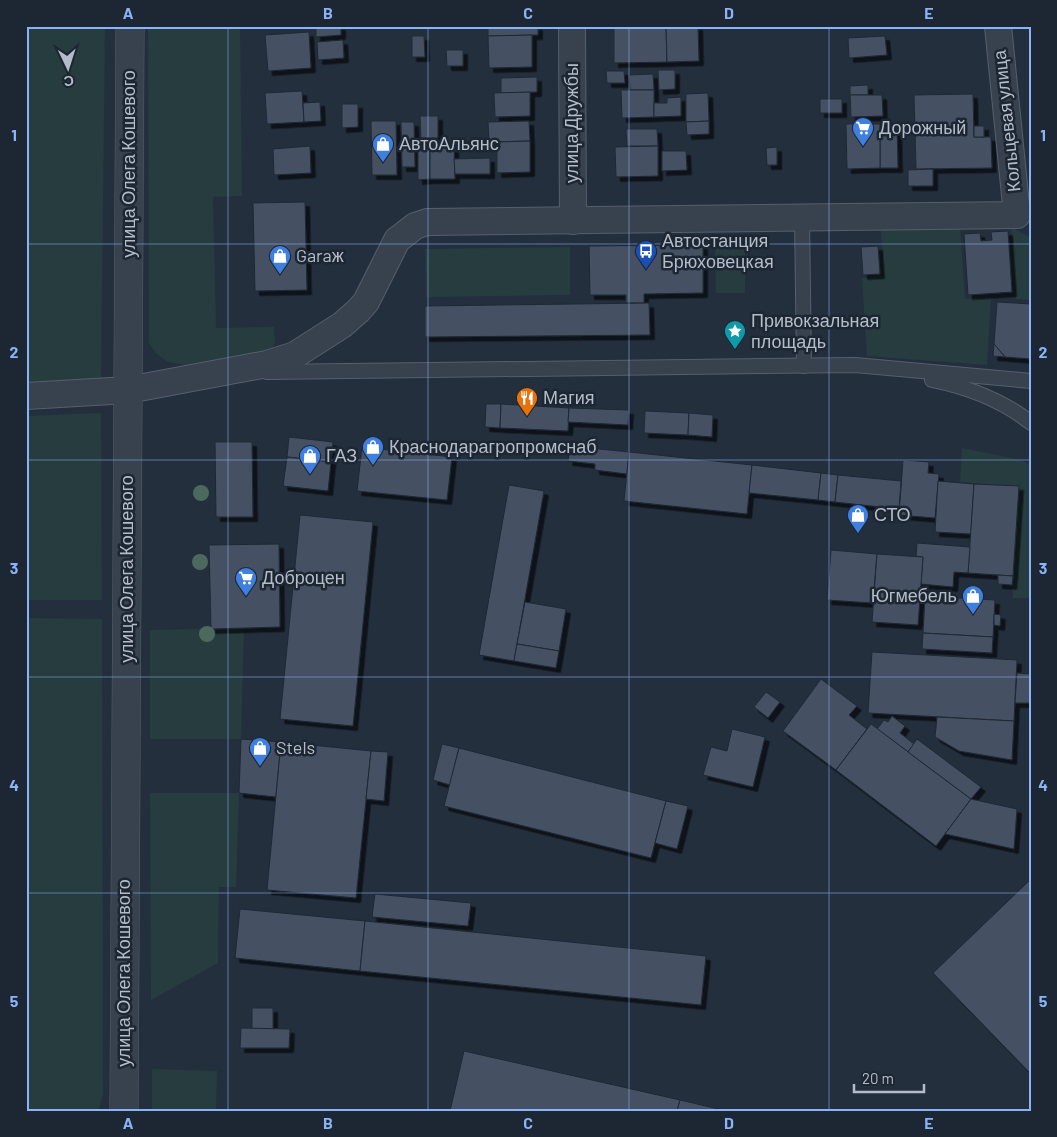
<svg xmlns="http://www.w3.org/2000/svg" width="1057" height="1137" font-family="Barlow,sans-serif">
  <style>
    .grass { fill: #263c3f }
    .building { fill: #455162; stroke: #1f2835; filter: url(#shadow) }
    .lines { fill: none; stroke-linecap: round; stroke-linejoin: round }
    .service-casing { stroke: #565f6c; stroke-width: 16 }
    .minor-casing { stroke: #565f6c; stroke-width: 28 }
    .tertiary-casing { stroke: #565f6c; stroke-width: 29 }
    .service { stroke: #38414e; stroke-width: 14 }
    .minor { stroke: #38414e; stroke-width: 26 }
    .tertiary { stroke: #38414e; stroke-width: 28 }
    .tree { fill: #4b6a5d }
    .grid { fill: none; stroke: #8ab4f8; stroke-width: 1; stroke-opacity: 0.55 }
    .labels { text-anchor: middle; stroke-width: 5; stroke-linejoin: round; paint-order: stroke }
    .street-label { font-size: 18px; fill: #b4bcc9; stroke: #1d2633 }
    .poi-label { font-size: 18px; fill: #b4bcc9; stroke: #1d2633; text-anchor: start }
    .neatline { fill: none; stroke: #8ab4f8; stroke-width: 2 }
    .grid-label { font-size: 16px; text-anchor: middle; font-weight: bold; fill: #8ab4f8 }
  </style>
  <defs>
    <filter id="shadow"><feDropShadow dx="4.5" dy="4.5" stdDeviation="0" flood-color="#0009"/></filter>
  </defs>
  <rect width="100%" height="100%" fill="#242f3e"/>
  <g class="grass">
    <polygon points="26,26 105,26 101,379 26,383"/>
    <polygon points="148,26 240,26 242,196 213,197 216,328 274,327 275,342 271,351 188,366 166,361 156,353 149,343"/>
    <polygon points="960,225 965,299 991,297 987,365 867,356 862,278 884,276 881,230"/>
    <polygon points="1011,227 1031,238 1031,300 1016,299"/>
    <polygon points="715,245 745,245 745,293 716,293"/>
    <polygon points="570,247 570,295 426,297 425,249"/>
    <polygon points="101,413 102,600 26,600 26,416"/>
    <polygon points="962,448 1020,460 1031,465 1031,598 1013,598 1012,585 1019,487 960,482"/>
    <polygon points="26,618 102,619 103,1094 98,1111 26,1111"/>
    <polygon points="244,628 241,739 150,739 150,630"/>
    <polygon points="150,793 239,793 236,887 219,887 218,963 151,1000"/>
    <polygon points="152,1069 217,1071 216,1111 152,1111"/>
  </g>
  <g class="building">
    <polygon points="316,26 341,26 341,35 316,37"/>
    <polygon points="488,26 538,26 538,35 488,36"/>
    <polygon points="614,26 666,26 667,62 614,63"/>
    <polygon points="666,26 698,26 699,61 667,62"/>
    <polygon points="309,32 311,68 268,71 265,35"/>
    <polygon points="532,35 532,67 489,68 488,36"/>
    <polygon points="412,36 424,36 425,57 412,57"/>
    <polygon points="885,36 887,55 849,58 848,38"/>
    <polygon points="343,40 344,58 318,60 317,42"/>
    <polygon points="446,50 463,50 463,66 447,66"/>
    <polygon points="658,70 675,70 675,89 659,90"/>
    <polygon points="606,71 624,71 625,83 607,83"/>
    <polygon points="653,74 654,90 630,90 629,75"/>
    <polygon points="537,77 537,92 501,93 501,78"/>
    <polygon points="868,85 868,95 850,95 850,86"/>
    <polygon points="621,90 654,90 654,117 622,118"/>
    <polygon points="302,91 304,122 267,124 265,93"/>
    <polygon points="530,92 530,116 495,117 494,93"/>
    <polygon points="708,93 709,121 686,122 686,94"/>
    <polygon points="973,94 974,137 991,137 992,168 916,169 914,95"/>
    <polygon points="850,95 882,95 883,116 851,117"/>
    <polygon points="681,97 681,116 654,117 654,103 667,103 667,98"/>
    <rect x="820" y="99" width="22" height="14"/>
    <polygon points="320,102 321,121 304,122 303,103"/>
    <polygon points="342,104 358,104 358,127 342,128"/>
    <polygon points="420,116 438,116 438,138 421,138"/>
    <polygon points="371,121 396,121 397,175 372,175"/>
    <polygon points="529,121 530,141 489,142 488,122"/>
    <polygon points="709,121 709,134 687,135 686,122"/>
    <polygon points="401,122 414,122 415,167 402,167"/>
    <polygon points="897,123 898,168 880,168 880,124"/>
    <polygon points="846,124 880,124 880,168 847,169"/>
    <rect x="974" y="126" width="10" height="11"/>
    <polygon points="626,129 657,129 658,146 627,146"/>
    <polygon points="530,141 530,172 497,173 497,142"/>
    <polygon points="310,146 311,173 274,175 273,149"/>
    <polygon points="658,146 658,176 616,177 615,147"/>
    <polygon points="777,147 777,165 767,165 766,148"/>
    <polygon points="418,148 430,148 430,179 418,180"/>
    <polygon points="430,148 454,148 455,179 430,179"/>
    <polygon points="662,151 686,151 687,170 662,171"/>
    <polygon points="490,158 490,174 455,174 454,159"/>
    <polygon points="933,169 933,186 908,186 908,170"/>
    <polygon points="305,202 307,290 255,291 253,203"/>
    <polygon points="1008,231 1012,292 968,295 964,234 980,233 981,241 992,240 991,232"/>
    <polygon points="703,245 703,293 644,294 644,303 626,303 626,295 590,295 589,246"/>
    <polygon points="878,246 880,274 863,275 861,247"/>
    <polygon points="997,302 1031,304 1031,359 1005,357 994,344"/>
    <polygon points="649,303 650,335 425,337 425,306"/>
    <polygon points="994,344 1005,357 993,356"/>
    <polygon points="486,404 501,404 500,428 485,427"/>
    <polygon points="501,404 569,408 568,431 500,428"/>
    <polygon points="569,408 629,410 628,425 568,422"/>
    <polygon points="645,411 689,413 688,435 644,433"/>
    <polygon points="689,413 713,415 712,437 688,435"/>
    <polygon points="289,437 333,442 331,462 287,457"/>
    <polygon points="215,442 252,442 253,517 216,517"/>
    <polygon points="570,446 629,452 627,474 595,470 595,464 568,461"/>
    <polygon points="362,447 452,457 447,500 357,491"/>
    <polygon points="629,452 752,465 747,514 624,501"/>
    <polygon points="287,457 331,462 328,491 283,486"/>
    <polygon points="903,460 929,462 928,473 939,474 935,518 899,515"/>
    <polygon points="752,465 821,473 818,500 749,493"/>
    <polygon points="821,473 838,475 835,502 818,500"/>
    <polygon points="838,475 901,481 899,509 835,502"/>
    <polygon points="938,481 974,484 971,534 935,532"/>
    <polygon points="974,484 1019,486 1013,576 968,573"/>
    <polygon points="509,485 544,491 514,661 479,655"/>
    <polygon points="300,515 373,522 353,726 280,719"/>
    <polygon points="917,543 970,547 968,573 954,572 953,587 921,584 923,557 916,556"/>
    <polygon points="279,544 280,627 211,629 209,545"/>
    <polygon points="831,550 877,554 873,603 827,600"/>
    <polygon points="877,554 923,557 918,625 872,622"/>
    <polygon points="998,575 1013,576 1012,585 998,584"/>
    <polygon points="925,596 995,600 993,637 923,633"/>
    <polygon points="525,602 566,609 559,651 517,644"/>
    <polygon points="994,614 1001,615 1000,626 994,625"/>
    <polygon points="923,633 993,637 992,653 922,649"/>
    <polygon points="517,644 559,651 556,668 514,661"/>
    <polygon points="872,652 1017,660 1014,721 868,713"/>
    <polygon points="1017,673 1031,674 1031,703 1015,703"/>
    <polygon points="821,679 857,706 849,715 867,729 836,770 783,731"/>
    <polygon points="766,692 780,702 768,718 754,707"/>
    <polygon points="892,716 905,726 900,733 914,744 908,752 877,729 884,720 888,722"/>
    <polygon points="937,717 1014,721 1012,760 959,751 935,737"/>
    <polygon points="871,724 971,799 936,846 836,770"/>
    <polygon points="732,729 765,737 753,787 703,775 711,747 727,751"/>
    <polygon points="241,739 281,742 276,797 239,793"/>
    <polygon points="917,739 981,787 971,799 908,752"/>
    <polygon points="281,742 371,751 356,898 267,890"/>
    <polygon points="442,744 459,748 450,785 433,780"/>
    <polygon points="459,748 666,801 651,858 444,806"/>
    <polygon points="371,751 388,752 384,801 366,799"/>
    <polygon points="971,799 1017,809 1014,849 945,834"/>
    <polygon points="666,801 688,806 677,849 655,843"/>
    <polygon points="1031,879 1031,1074 933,973"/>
    <polygon points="375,894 471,903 468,926 372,917"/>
    <polygon points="240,909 365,921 360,971 235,958"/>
    <polygon points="365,921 706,956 701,1005 360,971"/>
    <rect x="252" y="1008" width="21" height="21"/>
    <polygon points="241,1028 290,1029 289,1048 240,1048"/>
    <polygon points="464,1051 680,1100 677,1111 450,1111"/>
    <polygon points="680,1100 727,1111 677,1111"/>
  </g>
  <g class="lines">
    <g class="service-casing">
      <g id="service">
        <polyline points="802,218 804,366"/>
        <polyline points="267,372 855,365 1031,381"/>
        <path d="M932,380c35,7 70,20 99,43"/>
      </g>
    </g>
    <g class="minor-casing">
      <g id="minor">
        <polyline points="572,26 573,221"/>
        <polyline points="26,396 128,390 267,364 295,355 342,325 358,311 366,302 397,240 415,226 427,222 1017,215 998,26"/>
      </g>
    </g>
    <g class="tertiary-casing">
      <polyline id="tertiary" points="124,1111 130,26"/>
    </g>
    <use href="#service" class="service"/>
    <use href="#minor" class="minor"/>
    <use href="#tertiary" class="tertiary"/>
  </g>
  <g class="tree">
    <circle cx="201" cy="493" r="8"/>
    <circle cx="200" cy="562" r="8"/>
    <circle cx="207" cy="634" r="8"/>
  </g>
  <path class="grid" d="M228,26v1085M428,26v1085M629,26v1085M829,26v1085M26,244h1005M26,460h1005M26,677h1005M26,893h1005"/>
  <defs>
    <g id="supermarket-pin" transform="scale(1.125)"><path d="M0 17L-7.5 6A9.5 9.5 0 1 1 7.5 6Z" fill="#3f7fe0" stroke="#1d2633"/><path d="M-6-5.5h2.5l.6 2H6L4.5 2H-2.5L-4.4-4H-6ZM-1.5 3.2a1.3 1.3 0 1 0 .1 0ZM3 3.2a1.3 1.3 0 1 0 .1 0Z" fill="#fff"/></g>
    <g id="shop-pin" transform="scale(1.125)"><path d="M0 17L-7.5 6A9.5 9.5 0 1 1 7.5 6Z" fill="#3f7fe0" stroke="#1d2633"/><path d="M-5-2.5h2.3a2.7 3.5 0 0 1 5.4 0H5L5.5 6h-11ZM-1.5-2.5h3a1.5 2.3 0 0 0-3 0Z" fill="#fff"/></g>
    <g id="bus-pin" transform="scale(1.125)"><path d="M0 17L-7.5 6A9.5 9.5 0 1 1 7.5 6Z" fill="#1a4fb4" stroke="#1d2633"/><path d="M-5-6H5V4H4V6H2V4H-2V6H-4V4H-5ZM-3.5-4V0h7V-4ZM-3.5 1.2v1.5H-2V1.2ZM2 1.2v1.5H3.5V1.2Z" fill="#fff"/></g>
    <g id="sight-pin" transform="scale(1.125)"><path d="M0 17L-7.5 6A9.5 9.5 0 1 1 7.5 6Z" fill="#0f9aa8" stroke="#1d2633"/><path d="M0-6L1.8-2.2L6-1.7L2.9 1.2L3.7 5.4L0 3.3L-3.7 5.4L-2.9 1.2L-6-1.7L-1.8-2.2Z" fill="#fff"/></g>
    <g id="restaurant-pin" transform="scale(1.125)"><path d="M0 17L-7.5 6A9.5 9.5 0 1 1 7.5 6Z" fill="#e8710a" stroke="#1d2633"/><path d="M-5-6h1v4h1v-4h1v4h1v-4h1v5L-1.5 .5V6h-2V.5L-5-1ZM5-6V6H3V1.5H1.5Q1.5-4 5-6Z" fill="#fff"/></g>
  </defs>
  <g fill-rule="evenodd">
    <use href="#supermarket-pin" x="863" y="128"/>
    <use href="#shop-pin" x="383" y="144"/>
    <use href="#bus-pin" x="646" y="251"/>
    <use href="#shop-pin" x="280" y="256"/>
    <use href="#sight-pin" x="735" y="331"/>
    <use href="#restaurant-pin" x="527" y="398"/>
    <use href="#shop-pin" x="373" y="447"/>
    <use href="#shop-pin" x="310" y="456"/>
    <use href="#shop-pin" x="858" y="515"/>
    <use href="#supermarket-pin" x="246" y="578"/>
    <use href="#shop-pin" x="973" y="596"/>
    <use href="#shop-pin" x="260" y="748"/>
  </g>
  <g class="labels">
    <g class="street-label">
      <text transform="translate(1007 121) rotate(-96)" y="6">Кольцевая улица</text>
      <text transform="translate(572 123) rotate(-90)" y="6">улица Дружбы</text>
      <text transform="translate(129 164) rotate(-90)" y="6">улица Олега Кошевого</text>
      <text transform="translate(127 569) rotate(-90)" y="6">улица Олега Кошевого</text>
      <text transform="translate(124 973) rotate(-90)" y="6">улица Олега Кошевого</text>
    </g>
    <g class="poi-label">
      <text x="879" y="134">Дорожный</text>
      <text x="399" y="150">АвтоАльянс</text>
      <text x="662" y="247">Автостанция<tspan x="662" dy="21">Брюховецкая</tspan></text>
      <text x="296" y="262">Garaж</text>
      <text x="751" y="327">Привокзальная<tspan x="751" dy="21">площадь</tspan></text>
      <text x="543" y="404">Магия</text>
      <text x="389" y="453">Краснодарагропромснаб</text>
      <text x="326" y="462">ГАЗ</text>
      <text x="874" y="521">СТО</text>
      <text x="262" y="584">Доброцен</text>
      <text x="957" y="602" text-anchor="end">Югмебель</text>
      <text x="276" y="754">Stels</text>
    </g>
  </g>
  <rect width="1057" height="1137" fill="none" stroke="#1d2633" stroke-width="55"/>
  <g transform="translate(68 68) rotate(176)" stroke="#1d2633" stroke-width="4" paint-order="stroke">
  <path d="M0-4L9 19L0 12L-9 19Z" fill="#b4bcc9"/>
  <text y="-8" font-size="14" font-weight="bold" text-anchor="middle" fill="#b4bcc9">С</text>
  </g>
  <path d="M854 1084v8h70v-8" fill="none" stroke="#b4bcc9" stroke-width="2.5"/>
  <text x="862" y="1084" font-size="15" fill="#b4bcc9" stroke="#1d2633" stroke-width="4" paint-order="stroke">20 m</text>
  <rect x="28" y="28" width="1002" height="1082" class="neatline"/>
  <g class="grid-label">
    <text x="128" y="19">A</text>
    <text x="328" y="19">B</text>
    <text x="528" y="19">C</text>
    <text x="729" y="19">D</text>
    <text x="929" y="19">E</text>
    <text x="14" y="141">1</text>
    <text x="1043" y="141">1</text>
    <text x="14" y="358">2</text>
    <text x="1043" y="358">2</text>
    <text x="14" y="574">3</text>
    <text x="1043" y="574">3</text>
    <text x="14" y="791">4</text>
    <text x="1043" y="791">4</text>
    <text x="14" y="1007">5</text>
    <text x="1043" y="1007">5</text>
    <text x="128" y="1129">A</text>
    <text x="328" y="1129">B</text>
    <text x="528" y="1129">C</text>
    <text x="729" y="1129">D</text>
    <text x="929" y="1129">E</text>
  </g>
</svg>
